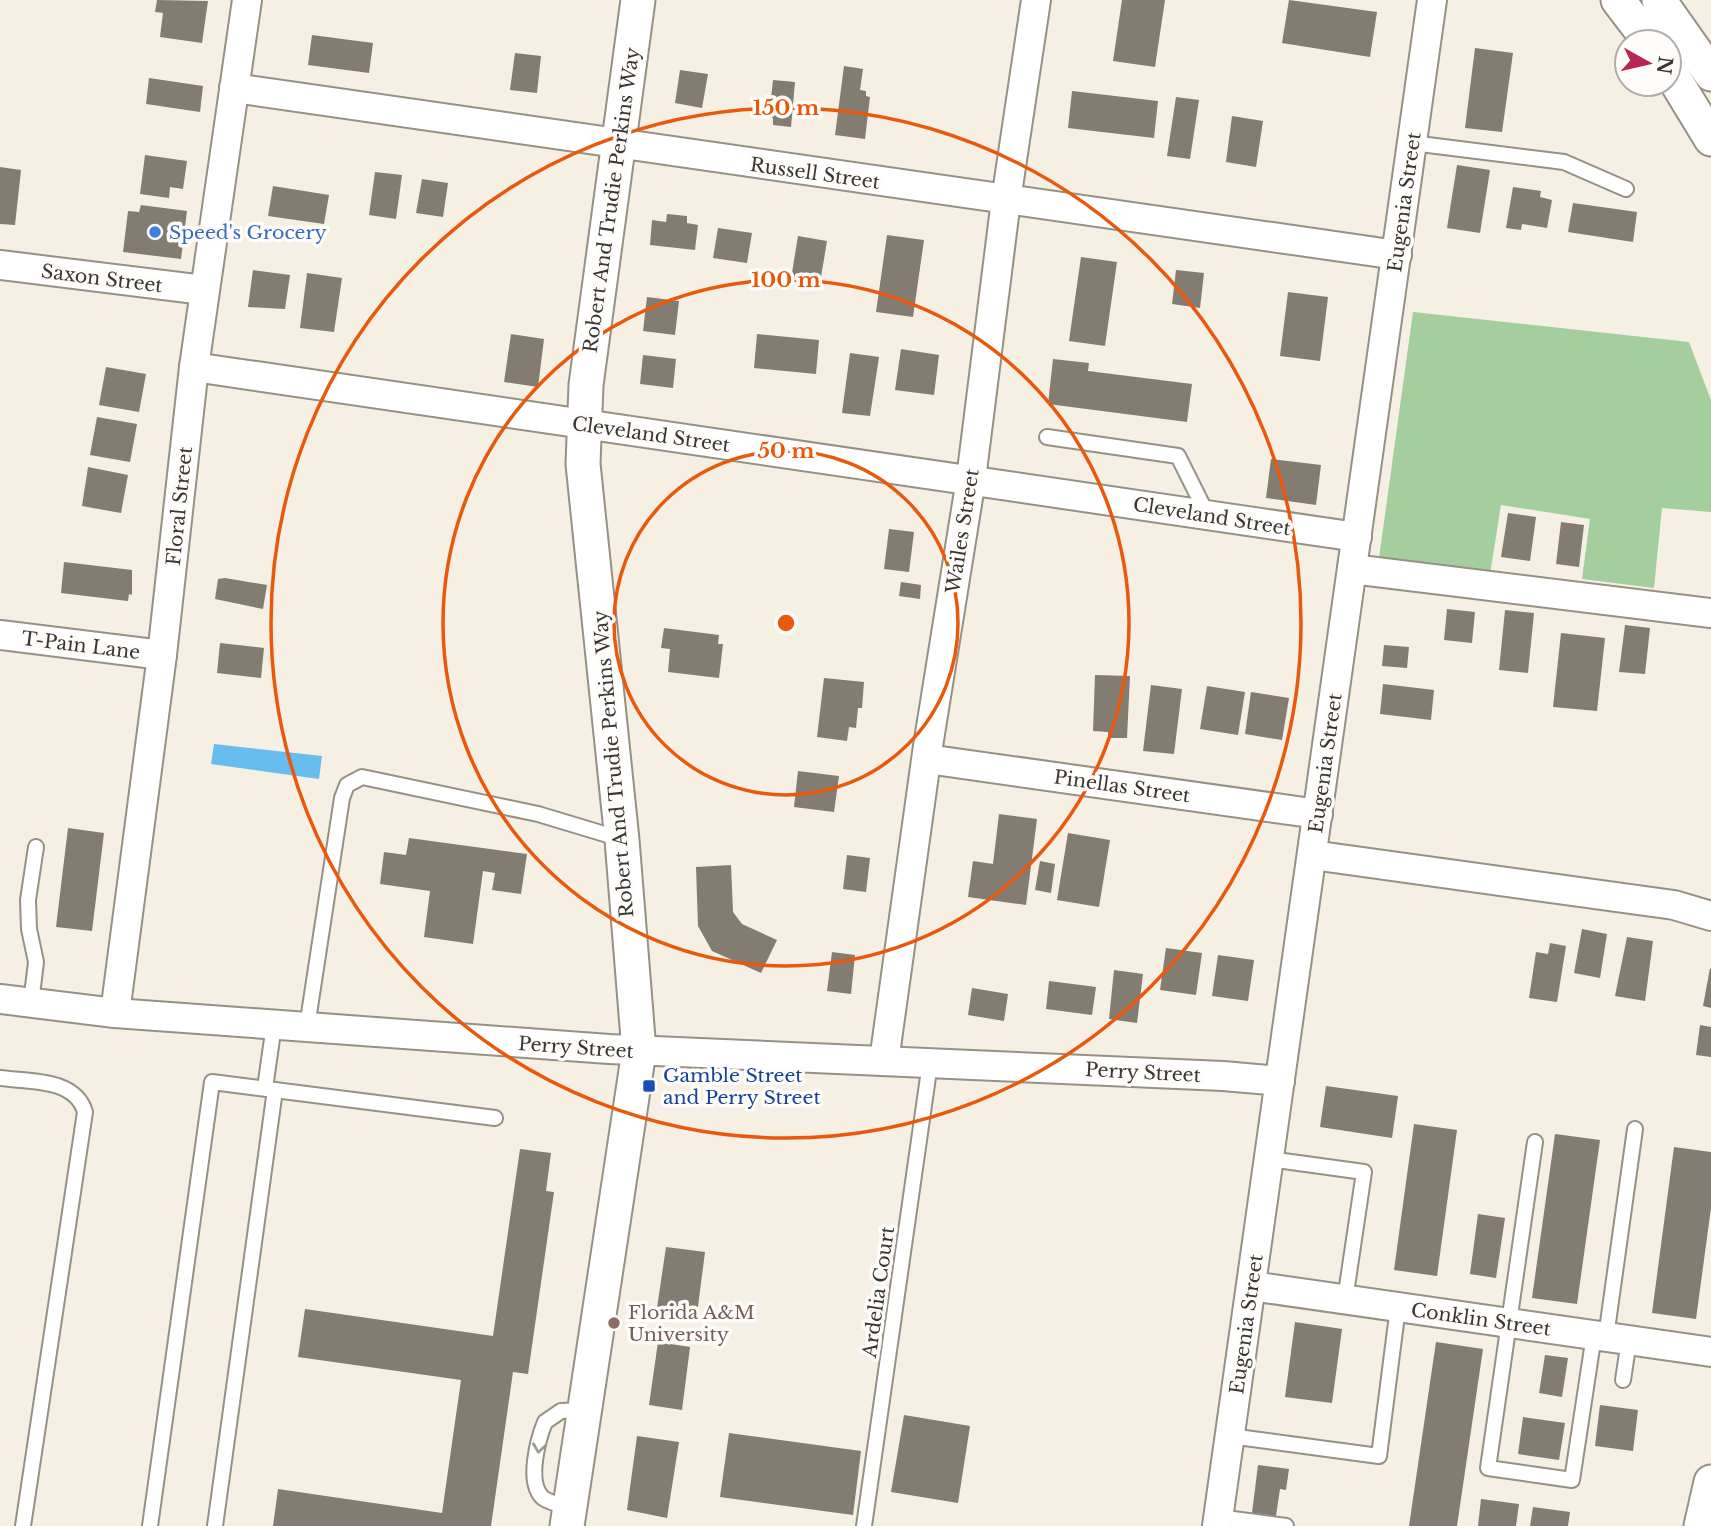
<svg xmlns="http://www.w3.org/2000/svg" width="1711" height="1526" font-family="'Libre Baskerville',serif">
  <style>
    .green { fill: #a4ce9e }
    .water { fill: #67bded }
    .building { fill: #827c72 }
    .lines { fill: none; stroke-linecap: round; stroke-linejoin: round }
    .service-casing { stroke: #969085; stroke-width: 18 }
    .minor-casing { stroke: #969085; stroke-width: 32 }
    .tertiary-casing { stroke: #969085; stroke-width: 37 }
    .service { stroke: #fff; stroke-width: 14 }
    .minor { stroke: #fff; stroke-width: 28 }
    .tertiary { stroke: #fff; stroke-width: 33 }
    .oneway { stroke: #9c9b99 }
    .ring { fill: none; stroke: #e8590c; stroke-width: 3.5 }
    .shop-dot { fill: #3f7fe0; stroke: #fefdfb; stroke-width: 2.5 }
    .transit-dot { fill: #1a4fb4; stroke: #fefdfb; stroke-width: 2.5 }
    .education-dot { fill: #8d6e63; stroke: #fefdfb; stroke-width: 2.5 }
    .labels { text-anchor: middle; stroke-width: 7; stroke-linejoin: round; paint-order: stroke }
    .street-label { font-size: 19px; fill: #3a3733; stroke: #fefdfb }
    .shop-label { font-size: 19px; fill: #366cbe; stroke: #fefdfb; text-anchor: start }
    .transit-label { font-size: 19px; fill: #164399; stroke: #fefdfb; text-anchor: start }
    .education-label { font-size: 19px; fill: #785e54; stroke: #fefdfb; text-anchor: start }
    .centre { fill: #e8590c; stroke: #fefdfb; stroke-width: 3.5 }
    .ring-label { font-size: 21px; text-anchor: middle; font-weight: bold; fill: #e8590c; stroke: #fefdfb; stroke-width: 7; stroke-linejoin: round; paint-order: stroke }
  </style>
  <rect width="100%" height="100%" fill="#f6efe4"/>
  <polygon class="green" points="1413,312 1689,342 1711,400 1711,512 1662,508 1654,588 1582,579 1590,519 1501,505 1490,574 1379,558"/>
  <polygon class="water" points="214,744 322,756 319,779 211,764"/>
  <g class="building">
    <polygon points="157,0 208,1 202,43 160,37 163,13 155,12"/>
    <polygon points="1122,0 1165,0 1155,67 1113,61"/>
    <polygon points="1289,0 1377,12 1370,57 1282,43"/>
    <polygon points="312,35 373,43 369,73 308,65"/>
    <polygon points="1475,48 1513,53 1502,132 1465,128"/>
    <polygon points="515,53 541,56 537,93 510,90"/>
    <polygon points="844,66 863,69 860,90 866,91 866,96 870,97 865,139 835,135"/>
    <polygon points="680,70 708,74 702,108 675,103"/>
    <polygon points="149,78 203,86 200,112 146,104"/>
    <polygon points="773,80 795,82 791,127 773,125 773,118 769,117"/>
    <polygon points="1072,91 1158,101 1154,138 1068,128"/>
    <polygon points="1176,97 1199,100 1190,159 1167,156"/>
    <polygon points="1232,116 1263,121 1256,167 1226,162"/>
    <polygon points="145,155 187,161 183,189 170,187 169,198 140,194"/>
    <polygon points="1457,165 1490,170 1480,233 1447,228"/>
    <polygon points="0,167 21,170 15,225 0,224"/>
    <polygon points="375,172 402,175 396,219 369,215"/>
    <polygon points="422,179 448,183 443,217 416,213"/>
    <polygon points="273,186 329,195 324,224 268,216"/>
    <polygon points="1513,187 1541,191 1540,197 1552,200 1547,228 1522,224 1521,230 1506,228"/>
    <polygon points="1573,203 1637,212 1633,242 1568,232"/>
    <polygon points="141,205 187,211 181,259 123,252 128,211 139,212"/>
    <polygon points="667,214 687,216 687,223 698,225 695,250 650,245 652,220 666,222"/>
    <polygon points="718,228 752,233 747,263 713,258"/>
    <polygon points="887,235 924,240 913,317 876,312"/>
    <polygon points="798,236 827,241 820,283 791,279"/>
    <polygon points="1081,257 1117,262 1105,346 1069,341"/>
    <polygon points="253,270 290,275 285,309 248,307"/>
    <polygon points="1176,270 1204,273 1200,308 1172,304"/>
    <polygon points="307,273 342,278 334,332 300,328"/>
    <polygon points="1288,292 1328,297 1320,361 1280,356"/>
    <polygon points="647,297 679,301 675,335 643,331"/>
    <polygon points="511,334 544,339 538,387 504,382"/>
    <polygon points="757,334 819,340 816,374 754,368"/>
    <polygon points="901,349 939,355 934,395 895,390"/>
    <polygon points="850,353 879,357 870,416 842,413"/>
    <polygon points="643,355 676,359 673,388 640,384"/>
    <polygon points="1053,359 1089,363 1088,371 1192,384 1187,422 1048,404"/>
    <polygon points="106,367 146,374 139,412 99,405"/>
    <polygon points="97,417 137,424 130,462 90,455"/>
    <polygon points="1271,459 1321,465 1316,505 1266,498"/>
    <polygon points="88,467 128,475 121,513 82,506"/>
    <polygon points="1508,513 1536,517 1530,561 1501,557"/>
    <polygon points="1561,522 1584,525 1579,567 1556,564"/>
    <polygon points="889,529 914,532 909,572 884,569"/>
    <polygon points="64,562 132,570 132,595 129,594 128,601 61,593"/>
    <polygon points="225,578 267,585 263,609 215,599 218,579"/>
    <polygon points="901,582 921,585 920,599 899,596"/>
    <polygon points="1447,609 1475,612 1472,643 1444,640"/>
    <polygon points="1505,610 1534,613 1528,673 1499,670"/>
    <polygon points="1625,625 1650,628 1645,674 1619,672"/>
    <polygon points="664,628 719,635 718,644 723,644 719,678 668,672 670,649 661,648"/>
    <polygon points="1561,633 1605,638 1597,711 1553,707"/>
    <polygon points="220,643 264,648 261,678 217,673"/>
    <polygon points="1384,645 1409,647 1407,668 1382,666"/>
    <polygon points="1095,675 1130,676 1127,738 1108,738 1108,732 1093,731"/>
    <polygon points="824,678 864,682 862,708 858,708 856,728 849,727 847,741 817,737"/>
    <polygon points="1383,684 1434,690 1431,720 1380,714"/>
    <polygon points="1151,685 1182,689 1174,754 1143,751"/>
    <polygon points="1207,686 1245,692 1238,735 1200,729"/>
    <polygon points="1251,692 1289,698 1282,740 1245,734"/>
    <polygon points="798,771 839,776 834,812 794,807"/>
    <polygon points="999,814 1037,819 1026,905 968,897 973,861 993,864"/>
    <polygon points="68,828 104,833 92,931 56,927"/>
    <polygon points="1068,833 1110,840 1099,907 1057,900"/>
    <polygon points="409,838 527,854 521,894 492,890 495,873 483,871 473,944 424,937 430,891 380,884 384,852 406,855"/>
    <polygon points="847,855 870,858 866,892 843,889"/>
    <polygon points="1040,861 1055,864 1051,893 1035,890"/>
    <polygon points="731,865 733,912 742,924 777,940 761,973 712,951 698,926 696,867"/>
    <polygon points="1582,929 1607,934 1600,978 1574,973"/>
    <polygon points="1627,937 1653,941 1645,1001 1615,996"/>
    <polygon points="1550,943 1566,946 1557,1002 1529,998 1536,952 1548,954"/>
    <polygon points="1166,948 1202,953 1196,995 1160,990"/>
    <polygon points="832,952 855,955 851,994 827,991"/>
    <polygon points="1218,955 1254,960 1248,1001 1212,996"/>
    <polygon points="1710,968 1711,969 1711,1008 1703,1006"/>
    <polygon points="1114,970 1143,974 1137,1023 1109,1019"/>
    <polygon points="1049,981 1096,987 1092,1015 1046,1009"/>
    <polygon points="972,988 1008,994 1004,1021 968,1015"/>
    <polygon points="1700,1025 1711,1027 1711,1057 1696,1055"/>
    <polygon points="1326,1086 1398,1096 1392,1138 1320,1127"/>
    <polygon points="1414,1124 1457,1130 1437,1276 1394,1270"/>
    <polygon points="1555,1134 1600,1140 1577,1304 1532,1298"/>
    <polygon points="1674,1147 1711,1152 1711,1208 1696,1319 1652,1313"/>
    <polygon points="520,1149 551,1153 546,1191 554,1192 528,1374 513,1372 491,1526 273,1526 278,1489 442,1513 461,1380 298,1357 305,1309 493,1336"/>
    <polygon points="1478,1214 1505,1218 1496,1278 1470,1274"/>
    <polygon points="666,1247 705,1252 697,1314 657,1308"/>
    <polygon points="1295,1322 1342,1329 1332,1403 1285,1397"/>
    <polygon points="658,1342 690,1347 682,1410 649,1405"/>
    <polygon points="1436,1342 1483,1349 1457,1526 1409,1526"/>
    <polygon points="1545,1355 1568,1358 1562,1397 1539,1393"/>
    <polygon points="1600,1405 1638,1410 1633,1451 1595,1446"/>
    <polygon points="904,1415 970,1426 958,1503 891,1492"/>
    <polygon points="1523,1417 1565,1423 1559,1460 1518,1454"/>
    <polygon points="729,1433 861,1451 853,1515 720,1497"/>
    <polygon points="637,1436 679,1442 667,1518 627,1510"/>
    <polygon points="1258,1465 1289,1469 1286,1490 1280,1489 1276,1516 1252,1513"/>
    <polygon points="1481,1499 1519,1504 1516,1526 1478,1526"/>
    <polygon points="1533,1507 1570,1512 1568,1526 1530,1526"/>
  </g>
  <g class="lines">
    <g class="service-casing">
      <g id="service">
        <polyline points="1412,143 1564,162 1626,189"/>
        <polyline points="1047,437 1178,456 1208,516"/>
        <polyline points="31,1003 36,962 29,929 28,900 36,847"/>
        <polyline points="307,1027 342,798 347,785 362,777 538,814 621,839"/>
        <path d="M0,1078c30,4 75,0 85,34l-62,414"/>
        <polyline points="265,1088 274,1025"/>
        <polyline points="1535,1142 1488,1468 1572,1480 1594,1335"/>
        <polyline points="1269,1159 1364,1172 1345,1300"/>
        <polyline points="1606,1337 1635,1129"/>
        <polyline points="1623,1380 1629,1340"/>
        <polyline points="1230,1436 1379,1456 1398,1307"/>
        <path d="M569,1507c-8,-2 -19,-4 -26,-9 -17,-15 -5,-59 2,-76l16,-11 22,-1"/>
        <polyline points="1218,1517 1286,1526"/>
        <polyline points="150,1526 212,1082 495,1118"/>
        <polyline points="215,1526 275,1090"/>
        <polyline points="864,1526 930,1063"/>
      </g>
    </g>
    <g class="minor-casing">
      <g id="minor">
        <polyline points="234,88 1397,255"/>
        <polyline points="0,265 204,290"/>
        <polyline points="194,367 1357,537"/>
        <polyline points="1352,569 1711,613"/>
        <polyline points="0,635 162,655"/>
        <polyline points="927,759 1318,814"/>
        <polyline points="1312,855 1674,905 1711,916"/>
        <polyline points="0,999 115,1013 609,1049 1223,1076 1280,1081"/>
        <polyline points="115,1013 162,655 194,367 247,0"/>
        <polyline points="884,1061 928,746 971,479 1006,200 1036,0"/>
        <polyline points="1251,1286 1711,1352"/>
        <polyline points="1217,1526 1432,0"/>
      </g>
    </g>
    <g class="tertiary-casing">
      <g id="tertiary">
        <polyline points="1618,0 1650,42"/>
        <polyline points="1659,0 1711,74"/>
        <polyline points="1669,70 1711,139"/>
        <polyline points="567,1526 639,1051 622,840 583,464 586,385 638,0"/>
        <polyline points="1701,1526 1711,1482"/>
      </g>
    </g>
    <use href="#service" class="service"/>
    <use href="#minor" class="minor"/>
    <use href="#tertiary" class="tertiary"/>
  </g>
  <defs><path id="oneway-chevron" d="M-2-3.5L2.5 0L-2 3.5" fill="none" stroke-width="1.6" stroke-linecap="round" stroke-linejoin="round" transform="scale(1.75)"/></defs>
  <use class="oneway" href="#oneway-chevron" transform="translate(539 1448) rotate(98)"/>
  <g class="ring">
    <circle cx="786" cy="623" r="172"/>
    <circle cx="786" cy="623" r="343"/>
    <circle cx="786" cy="623" r="515"/>
  </g>
  <circle class="shop-dot" cx="155" cy="232" r="7"/>
  <rect class="transit-dot" x="642" y="1079" width="14" height="14" rx="3.5"/>
  <circle class="education-dot" cx="614" cy="1323" r="7"/>
  <g class="labels">
    <g class="street-label">
      <text transform="translate(815 173) rotate(8)" y="7">Russell Street</text>
      <text transform="translate(611 200) rotate(-82)" y="7">Robert And Trudie Perkins Way</text>
      <text transform="translate(1404 202) rotate(-82)" y="7">Eugenia Street</text>
      <text transform="translate(102 278) rotate(7)" y="7">Saxon Street</text>
      <text transform="translate(651 434) rotate(8)" y="7">Cleveland Street</text>
      <text transform="translate(179 506) rotate(-84)" y="7">Floral Street</text>
      <text transform="translate(1212 516) rotate(9)" y="7">Cleveland Street</text>
      <text transform="translate(962 531) rotate(-81)" y="7">Wailes Street</text>
      <text transform="translate(81 645) rotate(7)" y="7">T-Pain Lane</text>
      <text transform="translate(1325 763) rotate(-82)" y="7">Eugenia Street</text>
      <text transform="translate(613 764) rotate(-95)" y="7">Robert And Trudie Perkins Way</text>
      <text transform="translate(1122 786) rotate(8)" y="7">Pinellas Street</text>
      <text transform="translate(576 1047) rotate(4)" y="7">Perry Street</text>
      <text transform="translate(1143 1072) rotate(3)" y="7">Perry Street</text>
      <text transform="translate(878 1292) rotate(-82)" y="7">Ardelia Court</text>
      <text transform="translate(1481 1319) rotate(8)" y="7">Conklin Street</text>
      <text transform="translate(1246 1324) rotate(-82)" y="7">Eugenia Street</text>
    </g>
    <g class="shop-label">
      <text x="169" y="239">Speed's Grocery</text>
    </g>
    <g class="transit-label">
      <text x="663" y="1082">Gamble Street<tspan x="663" dy="22">and Perry Street</tspan></text>
    </g>
    <g class="education-label">
      <text x="628" y="1319">Florida A&amp;M<tspan x="628" dy="22">University</tspan></text>
    </g>
  </g>
  <circle cx="786" cy="623" r="10" class="centre"/>
  <g class="ring-label">
    <text x="786" y="115">150 m</text>
    <text x="786" y="287">100 m</text>
    <text x="786" y="458">50 m</text>
  </g>
  <g transform="translate(1648 63) rotate(98)"><circle r="33" fill="#fefdfb" stroke="#b0aeab" stroke-width="2"/>
  <path d="M0-5L12 26L0 18L-12 26Z" fill="#b62757"/>
  <text y="-10" font-size="19" font-weight="bold" text-anchor="middle" fill="#3a3733">N</text>
  </g>
</svg>
